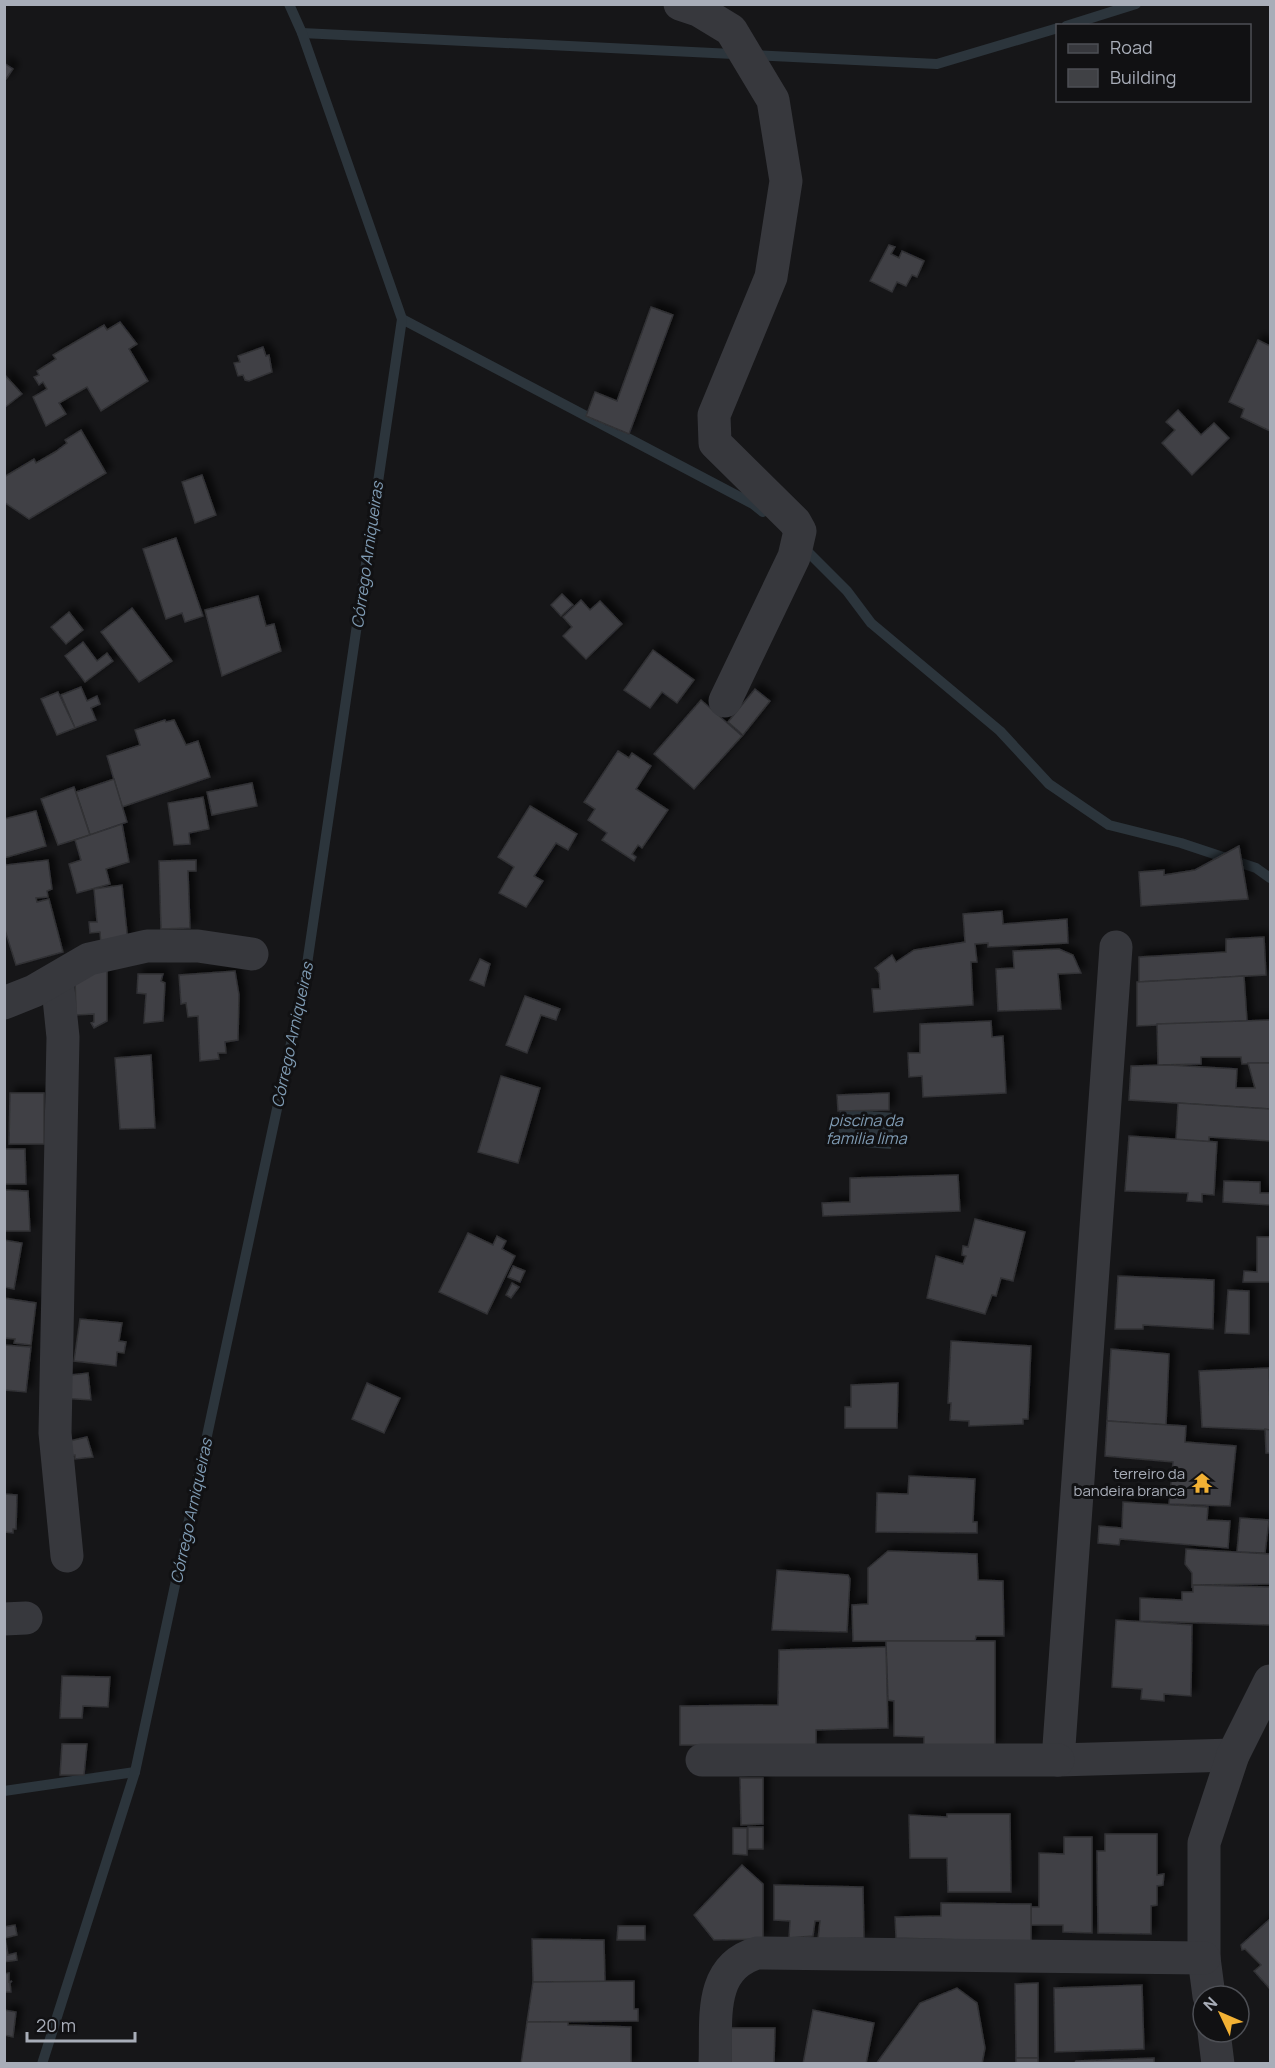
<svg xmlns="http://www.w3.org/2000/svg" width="1275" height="2068" font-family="Manrope,sans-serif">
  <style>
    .water { fill: #2c353c }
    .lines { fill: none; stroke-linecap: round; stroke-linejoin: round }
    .stream { stroke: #2c353c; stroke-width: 10 }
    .building { fill: #404145; stroke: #303034; stroke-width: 1.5; filter: url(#shadow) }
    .minor { stroke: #37383d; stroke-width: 33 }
    .labels { text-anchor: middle; stroke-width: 6; stroke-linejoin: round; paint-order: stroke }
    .poi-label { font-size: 15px; fill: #a8adb8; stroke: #111113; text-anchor: end }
    .water-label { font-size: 16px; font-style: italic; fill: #7f9bb3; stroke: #111113 }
  </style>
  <defs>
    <filter id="shadow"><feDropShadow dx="5.5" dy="-5.5" stdDeviation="3" flood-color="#0009"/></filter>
  </defs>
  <rect width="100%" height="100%" fill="#161618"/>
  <polygon class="water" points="840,1109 895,1113 891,1149 838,1145"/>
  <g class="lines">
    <g class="stream">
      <polyline points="1066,26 1136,4"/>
      <polyline points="302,33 937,64 1058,28"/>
      <polyline points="402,319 753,504 763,512"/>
      <polyline points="802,546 847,591 871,623 1000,731 1049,784 1109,825 1181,843 1256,868 1270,878"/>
      <polyline points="4,1791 135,1772"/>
      <polyline points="42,2064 135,1772 305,978 402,319 302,33 289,4"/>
    </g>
  </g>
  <g class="building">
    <polygon points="4,63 13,69 4,82"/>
    <polygon points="889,245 895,247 891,254 899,258 902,251 924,261 917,277 912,275 906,286 897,282 892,292 870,281"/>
    <polygon points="651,307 673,315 629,434 586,416 595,392 617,401"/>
    <polygon points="120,322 137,344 129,349 148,381 101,411 87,387 59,403 66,414 46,426 33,397 47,389 43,382 39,385 34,377 39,375 37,371 56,359 53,355 104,325 107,330"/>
    <polygon points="1258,340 1270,346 1270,431 1241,417 1244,409 1229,402"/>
    <polygon points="263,347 266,356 269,355 272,372 249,381 245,380 243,375 238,376 234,363 240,362 238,356"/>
    <polygon points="4,374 22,394 4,408"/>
    <polygon points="1178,410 1201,435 1214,423 1229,438 1192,475 1162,443 1175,430 1166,422"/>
    <polygon points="81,430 106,473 29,519 4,502 4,477 34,459 36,463 55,452 67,443 65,440"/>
    <polygon points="202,475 216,515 195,523 182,482"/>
    <polygon points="176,538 203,616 185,622 182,613 166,619 143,549"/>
    <polygon points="562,594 573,605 561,616 551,605"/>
    <polygon points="258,596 266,626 274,624 281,651 222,676 205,610"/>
    <polygon points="581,600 590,610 600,601 622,624 586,659 563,636 572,627 563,617"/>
    <polygon points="132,608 172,661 139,682 101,632"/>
    <polygon points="69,612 83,630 66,644 51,627"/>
    <polygon points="83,642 97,661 107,653 113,661 85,682 65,656"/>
    <polygon points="653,650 694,680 677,703 662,692 650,708 624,690"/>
    <polygon points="81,687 87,701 97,696 100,704 91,708 96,720 75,728 61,695"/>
    <polygon points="755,689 770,701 743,735 728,722"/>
    <polygon points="58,692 75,728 57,735 41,699"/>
    <polygon points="701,700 742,736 694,789 654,754"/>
    <polygon points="165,720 166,722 174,720 186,745 198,741 210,777 122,807 107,756 140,745 135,730"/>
    <polygon points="618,751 629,758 632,753 651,766 636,789 668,810 642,848 638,845 632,854 636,857 634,861 602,840 607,833 588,820 595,809 584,802"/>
    <polygon points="114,779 127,822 90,835 76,792"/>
    <polygon points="252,783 257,806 212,815 207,792"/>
    <polygon points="74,787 90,835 58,845 41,799"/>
    <polygon points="203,797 209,829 189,833 190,844 174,845 168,803"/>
    <polygon points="530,806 577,834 568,850 556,843 534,876 543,881 526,907 499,893 514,867 498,857"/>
    <polygon points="36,811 46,846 4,858 4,819"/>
    <polygon points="122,824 129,862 106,869 110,884 77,893 69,864 81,860 75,840"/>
    <polygon points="1239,846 1248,899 1141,906 1139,872 1164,870 1164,875 1195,870"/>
    <polygon points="4,860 6,865 48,860 52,889 47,891 48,897 36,898 37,902 49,899 63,952 16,965 4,927"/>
    <polygon points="196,860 196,871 188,871 190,928 161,929 159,861"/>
    <polygon points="122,885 128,942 101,945 100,932 90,933 89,922 97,922 94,889"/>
    <polygon points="1002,911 1003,924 1067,919 1068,943 988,947 988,943 975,944 977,962 971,962 973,1005 874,1012 872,989 880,989 879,973 875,968 892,955 896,962 914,950 965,942 963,914"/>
    <polygon points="1264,937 1266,975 1139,982 1139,957 1226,952 1226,939"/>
    <polygon points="1059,949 1073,955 1081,973 1058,974 1061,1009 998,1011 996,969 1014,968 1013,951"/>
    <polygon points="480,959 490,964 484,986 470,980"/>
    <polygon points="107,970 107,1021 94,1028 91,1023 94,1022 94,1014 76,1015 75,975"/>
    <polygon points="235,971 239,995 238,1040 225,1042 226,1053 218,1053 219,1059 200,1061 198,1016 188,1017 186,1003 181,1004 179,975"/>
    <polygon points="138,974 163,974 161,981 165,983 163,1021 144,1023 146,994 137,993"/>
    <polygon points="1244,976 1247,1021 1137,1026 1137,982"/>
    <polygon points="525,996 560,1009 556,1020 541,1015 527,1053 506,1045"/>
    <polygon points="1270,1020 1270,1063 1242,1064 1241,1057 1201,1057 1201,1064 1158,1065 1157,1024"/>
    <polygon points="991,1021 992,1037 1003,1036 1006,1093 923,1097 922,1076 909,1077 908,1053 920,1053 920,1024"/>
    <polygon points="151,1055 155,1128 120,1129 115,1058"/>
    <polygon points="1248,1063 1270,1063 1270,1109 1129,1100 1131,1066 1169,1065 1237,1069 1236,1088 1255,1088"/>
    <polygon points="501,1076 540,1088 518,1163 478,1152"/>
    <polygon points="10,1093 44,1093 44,1144 9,1144"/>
    <polygon points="889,1093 889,1110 838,1111 837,1095"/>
    <polygon points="1178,1103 1270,1109 1270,1141 1209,1137 1209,1142 1176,1140"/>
    <polygon points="1129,1136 1217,1142 1214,1195 1202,1194 1202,1202 1187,1201 1188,1193 1125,1191"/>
    <polygon points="4,1149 25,1149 26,1184 4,1184"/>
    <polygon points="958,1175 960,1211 823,1216 822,1203 850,1202 850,1178"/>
    <polygon points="1224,1181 1260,1182 1260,1193 1270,1193 1270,1205 1223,1202"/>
    <polygon points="4,1190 28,1191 30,1231 4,1231"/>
    <polygon points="975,1219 1025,1232 1013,1281 1001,1278 996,1296 992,1295 985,1314 927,1298 936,1256 963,1264 966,1256 962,1255 963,1246 968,1247"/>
    <polygon points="468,1233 493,1245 497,1236 506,1241 502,1249 515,1256 487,1314 439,1292"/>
    <polygon points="1257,1237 1270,1237 1270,1282 1243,1282 1244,1271 1257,1272"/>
    <polygon points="4,1240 22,1243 14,1289 4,1287"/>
    <polygon points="513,1266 525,1271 520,1282 508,1277"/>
    <polygon points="1118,1276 1214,1280 1213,1329 1143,1325 1143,1329 1115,1329"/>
    <polygon points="512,1283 519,1287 511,1298 506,1295"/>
    <polygon points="1228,1290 1249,1291 1249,1334 1225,1333"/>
    <polygon points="4,1298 36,1303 31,1345 14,1343 15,1339 4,1338"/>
    <polygon points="80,1319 122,1323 119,1341 126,1342 124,1353 117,1352 116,1366 74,1361"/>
    <polygon points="951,1341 1031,1346 1028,1419 1023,1419 1023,1424 969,1426 969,1421 950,1420 951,1403 948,1403"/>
    <polygon points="4,1345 31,1347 26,1392 4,1390"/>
    <polygon points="1111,1349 1169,1354 1166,1425 1107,1421"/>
    <polygon points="1269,1368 1270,1430 1202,1427 1199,1371"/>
    <polygon points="88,1373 91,1400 60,1398 62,1376"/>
    <polygon points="367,1383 400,1398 384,1433 352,1419"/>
    <polygon points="898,1383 897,1428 845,1428 845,1407 851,1407 851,1385"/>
    <polygon points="1107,1421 1186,1426 1185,1442 1236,1446 1230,1506 1169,1504 1173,1462 1105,1456"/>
    <polygon points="1265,1429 1270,1430 1270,1453 1266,1453"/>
    <polygon points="87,1437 93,1457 75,1459 75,1455 68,1456 65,1442"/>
    <polygon points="909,1476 975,1479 973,1522 977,1522 977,1533 876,1532 877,1493 908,1494"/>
    <polygon points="4,1494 17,1495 16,1529 13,1529 13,1533 4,1532"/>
    <polygon points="1123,1502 1208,1507 1207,1520 1230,1521 1228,1548 1120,1539 1119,1545 1098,1543 1099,1526 1122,1528"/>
    <polygon points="1240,1518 1269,1520 1265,1553 1237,1552"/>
    <polygon points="1186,1549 1270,1554 1270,1584 1193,1585 1192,1588 1192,1573 1185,1564"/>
    <polygon points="888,1551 977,1554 978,1580 1003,1581 1004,1636 976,1636 975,1641 853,1641 852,1605 868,1604 868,1568"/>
    <polygon points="777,1570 848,1575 850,1579 847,1632 772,1630"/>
    <polygon points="1193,1585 1270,1587 1270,1625 1140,1621 1140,1598 1182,1600 1182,1592 1193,1592"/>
    <polygon points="1116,1620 1192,1625 1191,1696 1164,1694 1164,1701 1141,1699 1142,1689 1112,1687"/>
    <polygon points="886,1641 995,1641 995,1746 924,1746 924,1737 894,1736 894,1701 888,1700"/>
    <polygon points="886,1647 888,1728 816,1730 816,1745 680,1745 680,1706 778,1705 779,1650"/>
    <polygon points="62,1676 110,1677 108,1707 83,1706 82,1718 60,1718"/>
    <polygon points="62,1744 87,1744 84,1775 60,1775"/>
    <polygon points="740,1778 763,1778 763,1824 741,1825"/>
    <polygon points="947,1814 1010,1814 1011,1892 948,1892 947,1858 910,1858 909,1815 947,1817"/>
    <rect x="748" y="1827" width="15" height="22"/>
    <polygon points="733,1828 747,1828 747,1855 733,1854"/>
    <polygon points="1105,1834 1157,1834 1157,1875 1164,1874 1163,1885 1157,1886 1157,1905 1151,1906 1151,1934 1098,1933 1097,1851 1105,1851"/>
    <polygon points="1064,1837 1092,1837 1092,1933 1063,1932 1063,1925 1031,1925 1031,1907 1039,1907 1039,1853 1064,1854"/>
    <polygon points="742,1865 763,1884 763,1939 714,1940 694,1915"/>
    <polygon points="774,1885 863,1887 864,1938 818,1939 820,1921 815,1921 813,1936 789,1938 790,1921 774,1920"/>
    <polygon points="941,1903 1031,1904 1031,1942 896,1938 895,1917 941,1916"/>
    <polygon points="1270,1919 1270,1989 1254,1971 1261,1965 1245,1949 1242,1950 1241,1945"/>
    <polygon points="15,1925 17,1935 5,1938 8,1955 16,1953 17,1960 4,1962 4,1927"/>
    <polygon points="618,1926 645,1926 645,1940 617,1940"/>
    <polygon points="532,1939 604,1940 605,1982 533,1982"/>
    <polygon points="9,1973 9,1982 12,1981 10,1983 11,1992 4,1992 4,1974"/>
    <polygon points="634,1981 634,2009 638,2009 638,2021 527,2022 533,1982"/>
    <polygon points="1038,1983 1038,2058 1016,2058 1015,1984"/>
    <polygon points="1142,1985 1144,2049 1055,2052 1054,1988"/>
    <polygon points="957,1988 977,2003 985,2048 982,2064 876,2064 920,2003"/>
    <polygon points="4,2010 16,2012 13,2037 4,2035"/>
    <polygon points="813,2010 874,2023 866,2064 803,2064"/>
    <polygon points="527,2022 568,2022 568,2025 631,2027 631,2064 521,2064"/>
    <polygon points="731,2028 775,2028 774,2064 731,2064"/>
    <rect x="1016" y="2058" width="22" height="6"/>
    <polygon points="1154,2058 1154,2064 1074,2064 1076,2061"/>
  </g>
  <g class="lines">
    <g class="minor">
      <polyline points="680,4 698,10 731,30 773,100 786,181 771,277 714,415 715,443 795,522 800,531 794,557 725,701"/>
      <polyline points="1116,947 1058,1760 1233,1755"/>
      <polyline points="57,979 63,1037 55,1433 67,1556"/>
      <polyline points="4,1003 34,991 89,959 147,946 198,946 252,954"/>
      <polyline points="4,1619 26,1618"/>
      <polyline points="702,1760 1058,1760"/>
      <polyline points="1209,1996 1204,1958 1204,1843 1233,1755 1270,1681"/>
      <polyline points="1214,2032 1218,2064"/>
      <path d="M715,2064c2,-43 -8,-96 42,-111l447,5"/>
    </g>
  </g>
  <defs>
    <g id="temple-bare" transform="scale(1.62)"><path d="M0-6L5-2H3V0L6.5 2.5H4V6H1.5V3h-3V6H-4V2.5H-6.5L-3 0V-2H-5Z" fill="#f2b134" stroke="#111113" stroke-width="2.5" paint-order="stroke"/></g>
  </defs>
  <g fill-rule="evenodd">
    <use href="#temple-bare" x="1202" y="1483"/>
  </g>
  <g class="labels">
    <g class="poi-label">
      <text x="1185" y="1479">terreiro da<tspan x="1185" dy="17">bandeira branca</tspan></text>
    </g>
    <g class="water-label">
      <text transform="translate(367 555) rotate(-82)" y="6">Córrego Arniqueiras</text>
      <text transform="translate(292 1035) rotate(-78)" y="6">Córrego Arniqueiras</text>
      <text x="866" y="1126">piscina da<tspan x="866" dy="18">familia lima</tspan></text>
      <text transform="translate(191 1511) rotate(-78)" y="6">Córrego Arniqueiras</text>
    </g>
  </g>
  <rect width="1275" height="2068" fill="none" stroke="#a8adb8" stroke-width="12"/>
  <rect x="1056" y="24" width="195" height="78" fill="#111113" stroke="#4d4f55" stroke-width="1.5"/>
  <rect x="1068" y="44" width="30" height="9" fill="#37383d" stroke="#4d4f55" stroke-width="1.5"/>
  <text x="1110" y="54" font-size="18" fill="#a8adb8">Road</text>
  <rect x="1068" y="69" width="30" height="18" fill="#404145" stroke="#4d4f55" stroke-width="1.5"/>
  <text x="1110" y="84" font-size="18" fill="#a8adb8">Building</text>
  <g transform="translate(1221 2014) rotate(314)"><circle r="28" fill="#111113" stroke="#4d4f55" stroke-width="1.5"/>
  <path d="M0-4.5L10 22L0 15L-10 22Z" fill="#f2b134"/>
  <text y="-9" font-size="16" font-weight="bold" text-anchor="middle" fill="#a8adb8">N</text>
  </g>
  <path d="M27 2032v9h108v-9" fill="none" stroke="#a8adb8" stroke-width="3"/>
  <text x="36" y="2032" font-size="18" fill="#a8adb8" stroke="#111113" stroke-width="4.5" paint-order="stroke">20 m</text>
</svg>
